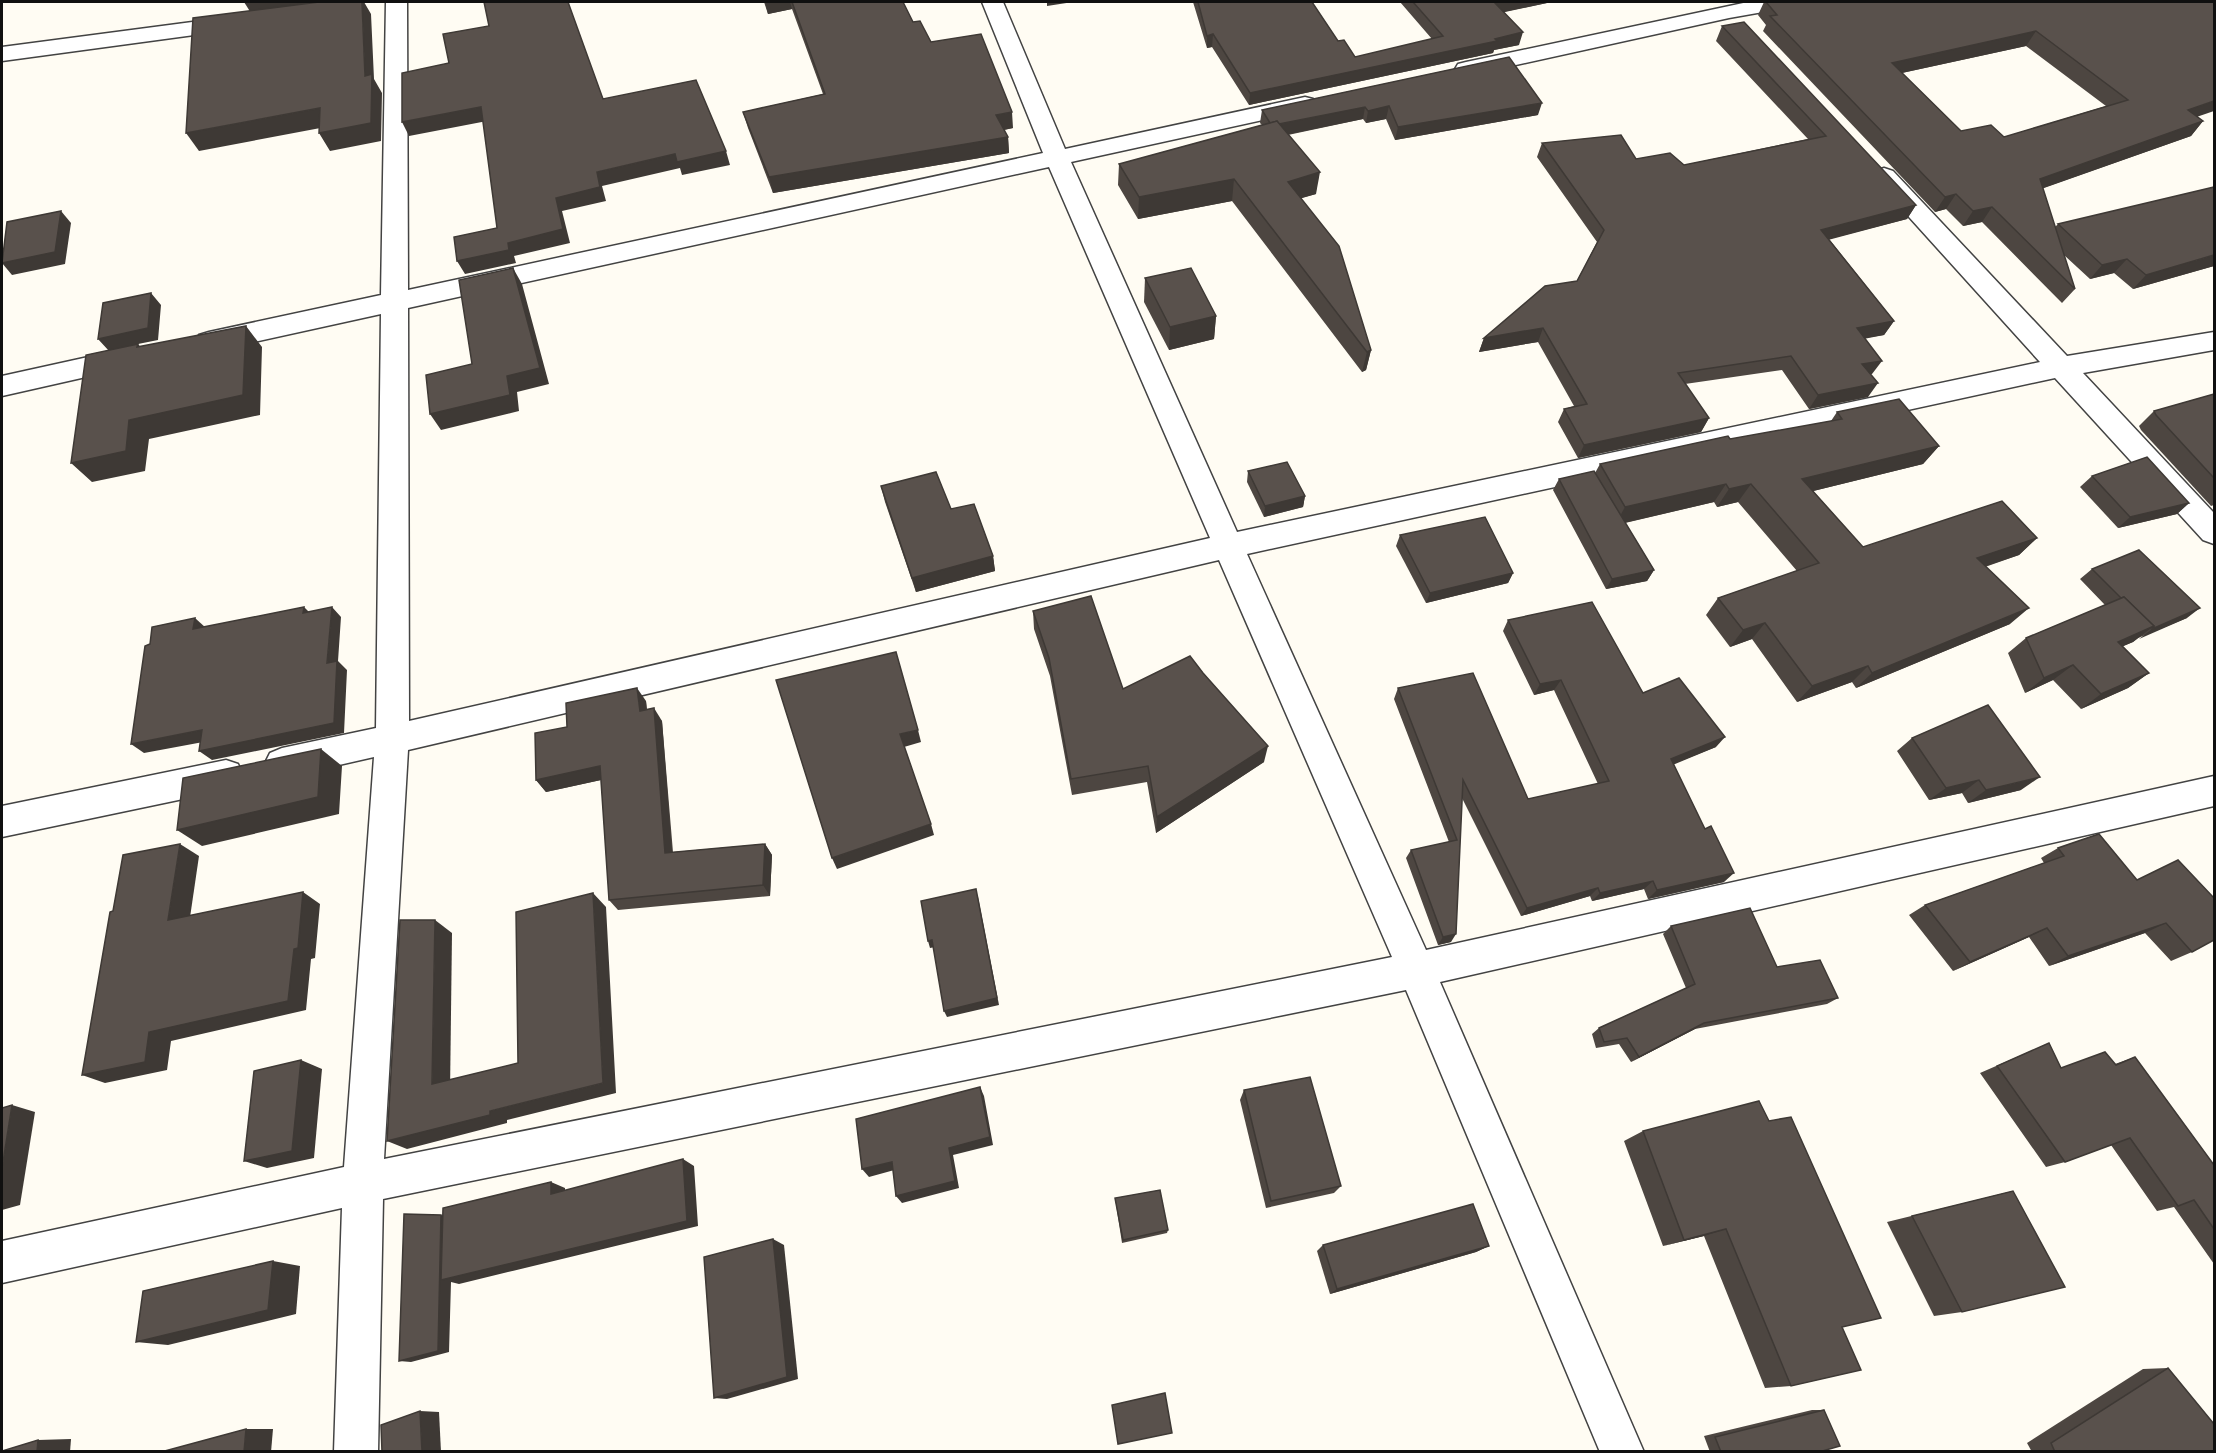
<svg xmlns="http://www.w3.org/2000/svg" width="2216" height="1453" font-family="Spectral,serif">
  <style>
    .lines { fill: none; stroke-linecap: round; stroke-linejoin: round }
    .minor-casing { stroke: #434343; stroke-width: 3 }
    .minor { fill: #fff; fill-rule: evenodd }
    .wall { fill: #4d4641; fill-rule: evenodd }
    .shaded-wall { fill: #3e3935 }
    .building { fill: #59514c; stroke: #3e3935; stroke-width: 1.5; fill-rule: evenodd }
  </style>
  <rect width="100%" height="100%" fill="#fffcf3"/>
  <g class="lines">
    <g class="minor-casing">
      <g id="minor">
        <path d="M386,2h21l1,288 635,-137 -61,-151h21l62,147 240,-52 8,2 4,5 -4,5 -242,53 166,370 803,-170 -168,-186 3,-5 9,-3 9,3 174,185 147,-24v18l-131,23 131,140v31l-11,-4 -148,-162 -808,176 179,396 788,-174v30l-774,176 204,470h-44l-194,-462 -1023,209 -5,253h-44l8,-244 -340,75v-42l342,-74 30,-410 -92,21 -12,-5 -5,-10 5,-10 12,-5 94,-20 5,-414 -172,38 -10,-3 -3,-7 3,-7 10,-3 172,-37zM1049,167l161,371 -801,183 -1,-413zM1219,560l173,397 -1008,202 24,-409z"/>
        <polygon points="1748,2 1796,2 1793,7 1785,8 1729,18 1466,76 1458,74 1455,69 1458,64 1466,62"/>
        <polygon points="238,16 246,18 249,23 246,28 2,61 2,47"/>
        <polygon points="129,348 139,351 143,358 139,365 2,396 2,376"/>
        <polygon points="226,760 238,764 243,775 238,786 226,790 2,837 2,806"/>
      </g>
    </g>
    <use href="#minor" class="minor"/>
  </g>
  <g class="wall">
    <polygon points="764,2 903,2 913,22 931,42 1013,128 1004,130 1008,137 1009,153 773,193 748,128 743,112 823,94 792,9 768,14"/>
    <polygon points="1193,2 1312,2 1338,41 1355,57 1432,39 1400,2 1547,2 1547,3 1503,12 1519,45 1494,50 1493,53 1249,105 1212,47 1207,48"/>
    <path d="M1764,2h450l-16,115 5,4 -12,15 -148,52 12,39 3,-3 156,42 -81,23 -19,-16 -24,6 -26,-24 11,34 -13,14 -80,-81 -19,4 -17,-17 -11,3 -172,-181 3,-6 -8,-10zM2026,46l80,60 -102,31 -43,-6 -59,-58z"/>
    <polygon points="1722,26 1916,205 1907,219 1829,239 1894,321 1884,335 1865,338 1872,374 1871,374 1868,397 1809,409 1782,370 1685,384 1709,418 1701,432 1578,458 1558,422 1564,409 1574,406 1538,342 1479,352 1484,338 1577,281 1597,242 1537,157 1542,143 1636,159 1684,165 1808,139 1716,41"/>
    <polygon points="1509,57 1538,115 1395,140 1386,119 1366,123 1363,119 1288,135 1316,194 1301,198 1371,350 1366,370 1362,372 1232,201 1138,219 1118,185 1119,164 1262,125 1260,123 1262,110"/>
    <polygon points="1145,278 1216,316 1214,339 1169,350 1144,302"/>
    <polygon points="2214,394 2214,505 2211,506 2141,430 2139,426 2154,411"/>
    <polygon points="1837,412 1939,446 1923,464 1813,491 1863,547 2037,538 2019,555 1985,567 2010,624 1856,688 1852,682 1797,702 1752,639 1730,647 1706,615 1718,598 1797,571 1738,502 1717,507 1714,502 1625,523 1654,570 1647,581 1606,589 1553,490 1559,479 1595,473 1600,464 1831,421"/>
    <polygon points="1248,471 1305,496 1303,507 1264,517 1247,482"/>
    <polygon points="2092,476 2189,503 2177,514 2118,528 2080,487"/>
    <polygon points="881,486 993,556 995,571 916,592 885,502"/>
    <polygon points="1400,535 1513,573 1508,583 1426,603 1396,546"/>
    <polygon points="2092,569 2187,618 2138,638 2133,642 2123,646 2149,673 2128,688 2081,709 2053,680 2025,693 2008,653 2026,638 2105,605 2080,579"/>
    <polygon points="1033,611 1123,689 1264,762 1156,833 1147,782 1072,795 1050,676 1034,629"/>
    <polygon points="1508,620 1643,693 1716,747 1673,764 1724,882 1648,899 1644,889 1592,901 1590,896 1521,916 1462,798 1451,942 1438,945 1406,858 1411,850 1449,842 1394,699 1398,688 1528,799 1598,784 1554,690 1534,695 1503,631"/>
    <polygon points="646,701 647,710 662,721 673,852 765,844 772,855 770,896 618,910 609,900 601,780 546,792 536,780 567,727"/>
    <polygon points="1912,738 2021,790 1968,803 1962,793 1929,800 1897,751"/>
    <polygon points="2099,834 2192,952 2171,961 2145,933 2049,966 2029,937 1953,971 1909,915 1925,905 2044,863 2041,858 2058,848"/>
    <polygon points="1671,926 1777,967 1838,998 1827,1004 1695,1029 1631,1062 1619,1044 1596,1048 1592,1034 1599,1028 1686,988 1663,934"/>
    <polygon points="2049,1043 2061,1068 2115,1064 2135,1057 2214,1165 2214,1264 2174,1207 2157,1211 2111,1145 2065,1162 2046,1167 1980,1073"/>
    <polygon points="1244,1090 1341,1186 1334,1193 1266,1208 1240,1100"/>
    <polygon points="1769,1121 1842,1327 1791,1386 1765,1388 1704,1236 1663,1246 1624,1141 1643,1131"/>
    <polygon points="2013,1191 1962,1312 1934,1316 1887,1222"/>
    <polygon points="1115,1198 1168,1230 1167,1233 1122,1243"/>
    <polygon points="1323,1245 1489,1246 1476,1252 1330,1294 1317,1251"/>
    <polygon points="2168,1368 2214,1452 2032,1452 2027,1443 2143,1369"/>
    <polygon points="1812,1410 1824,1410 1819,1452 1710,1452 1704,1436"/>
  </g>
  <g class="shaded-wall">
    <polygon points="244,2 339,2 251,13"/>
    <polygon points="362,2 364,2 371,14 374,79 382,93 381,141 330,151 319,133 365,76"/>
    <polygon points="765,2 790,2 792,9 768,14"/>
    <polygon points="1047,2 1073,2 1047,6"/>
    <polygon points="1494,2 1547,2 1547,3 1491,15"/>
    <polygon points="2036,31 2026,46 1883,77 1892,63"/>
    <polygon points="1523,32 1519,45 1494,50 1493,53 1249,105 1250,93"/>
    <polygon points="1213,34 1212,47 1207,48 1207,36"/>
    <polygon points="2214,101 2214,111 2176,124 2188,110"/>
    <polygon points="1542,103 1538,115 1395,140 1398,127"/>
    <polygon points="1389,106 1386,119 1366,123 1368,111"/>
    <polygon points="481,107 487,121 409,136 402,122"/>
    <polygon points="1365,107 1363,119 1270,138 1271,126"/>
    <polygon points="320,108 331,126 199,151 186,133"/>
    <polygon points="1012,112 1013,128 998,131 996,115"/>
    <polygon points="2203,121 2191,136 2030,193 2040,179"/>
    <polygon points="1008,137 1009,153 773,193 769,177"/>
    <polygon points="726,151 730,165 682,175 680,168 602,186 606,201 562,211 570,243 514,256 516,263 465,274 457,261 508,243 556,198 597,172 675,154"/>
    <polygon points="1320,172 1316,194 1285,203 1288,182"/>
    <polygon points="1234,179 1232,201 1138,219 1139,197"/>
    <polygon points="1956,194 1946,209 1935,212 1945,197"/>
    <polygon points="1916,205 1907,219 1813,244 1821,230"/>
    <polygon points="1992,207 1982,222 1963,226 1973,211"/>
    <polygon points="61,211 71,223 65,264 12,275 2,263"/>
    <polygon points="2214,255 2214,266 2133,289 2146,275"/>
    <polygon points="2127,259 2114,273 2090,279 2102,265"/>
    <polygon points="513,268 522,284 549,384 517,392 519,411 441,430 430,414 507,376"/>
    <polygon points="151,293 161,305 158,340 138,344 156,365 137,347 109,351 98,339"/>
    <polygon points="1216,316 1214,339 1169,350 1170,327"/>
    <polygon points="1894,321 1884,335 1848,342 1857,328"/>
    <polygon points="246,326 262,347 260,415 149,439 145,471 92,482 71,463 129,420"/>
    <polygon points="1543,328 1538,342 1479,352 1484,338"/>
    <polygon points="1371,350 1366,370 1362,372 1367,352"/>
    <polygon points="1882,361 1872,374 1852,378 1862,364"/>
    <polygon points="1878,383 1868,397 1809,409 1818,395"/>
    <polygon points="1709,418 1701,432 1578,458 1584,445"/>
    <polygon points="1939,446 1923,464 1789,497 1802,479"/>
    <polygon points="1726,484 1714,502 1615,525 1625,507"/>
    <polygon points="1751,484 1738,502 1717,507 1729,489"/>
    <polygon points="1305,496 1303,507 1264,517 1265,506"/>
    <polygon points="2189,503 2177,514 2118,528 2130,517"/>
    <polygon points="2037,538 2019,555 1959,575 1977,558"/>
    <polygon points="993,556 995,571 916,592 912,578"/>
    <polygon points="1654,570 1647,581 1606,589 1612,579"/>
    <polygon points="1513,573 1508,583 1426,603 1430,593"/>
    <polygon points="304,607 314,617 303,613"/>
    <polygon points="332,607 341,617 338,661 347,670 344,733 212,760 199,751 327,663"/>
    <polygon points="2029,608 2010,624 1856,688 1872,673"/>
    <polygon points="2200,608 2187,618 2139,639 2152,629"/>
    <polygon points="195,618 206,628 193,629"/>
    <polygon points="1765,623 1752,639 1730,647 1743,630"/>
    <polygon points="2154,626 2133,642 2098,657 2118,642"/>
    <polygon points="2073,665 2053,680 2025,693 2044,678"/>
    <polygon points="1868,666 1852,682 1797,702 1812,686"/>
    <polygon points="2149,673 2128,688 2081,709 2101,694"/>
    <polygon points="1561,680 1554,690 1534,695 1540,684"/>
    <polygon points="637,688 646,701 648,724 640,711"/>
    <polygon points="654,708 662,721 673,864 665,853"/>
    <polygon points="202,730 214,740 144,753 131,744"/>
    <polygon points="918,730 921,742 904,747 900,734"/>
    <polygon points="1725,737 1716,747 1663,769 1671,759"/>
    <polygon points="1268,746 1264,762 1156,833 1157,817"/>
    <polygon points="321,749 342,766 339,814 202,846 177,830"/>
    <polygon points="600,766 610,778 546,792 536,780"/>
    <polygon points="2040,777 2021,790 1968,803 1986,790"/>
    <polygon points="1979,780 1962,793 1929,800 1946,788"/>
    <polygon points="931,824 934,835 837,869 832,858"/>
    <polygon points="180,844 199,856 188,931 168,920"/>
    <polygon points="765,844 772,855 770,896 763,885"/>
    <polygon points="1734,873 1724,882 1648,899 1657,890"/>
    <polygon points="1653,881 1644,889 1592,901 1600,893"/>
    <polygon points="1598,888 1590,896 1521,916 1527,908"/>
    <polygon points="303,892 320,904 315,958 311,959 306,1010 171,1041 167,1070 105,1083 82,1075 149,1032 294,949"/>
    <polygon points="593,893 606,907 616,1093 507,1120 507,1123 407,1149 387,1141 490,1111 603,1083"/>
    <polygon points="978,897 999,1005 947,1017 944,1011"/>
    <polygon points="435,920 452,933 450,1093 432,1084"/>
    <polygon points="2166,923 2145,933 2049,966 2068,956"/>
    <polygon points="2047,928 2029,937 1953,971 1970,962"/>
    <polygon points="1456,934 1451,942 1438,945 1443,937"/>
    <polygon points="932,940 935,947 930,948 928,941"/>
    <polygon points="1704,1023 1695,1029 1631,1062 1639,1057"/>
    <polygon points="301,1060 322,1069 314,1158 267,1168 244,1161"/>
    <polygon points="980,1087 984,1096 993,1145 953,1155 959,1188 902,1203 896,1196 949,1148"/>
    <polygon points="12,1105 35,1112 20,1205 2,1210 2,1168"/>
    <polygon points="683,1159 694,1166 698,1226 459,1284 451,1282 449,1352 411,1362 399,1361 441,1215 452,1218 451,1278"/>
    <polygon points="892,1162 898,1169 869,1177 862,1169"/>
    <polygon points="551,1182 565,1188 565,1200 551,1194"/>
    <polygon points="1726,1229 1704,1236 1663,1246 1684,1240"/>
    <polygon points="773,1239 784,1245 798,1379 727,1399 714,1398"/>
    <polygon points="1489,1246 1476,1252 1330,1294 1337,1289"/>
    <polygon points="273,1261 300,1266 296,1314 168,1345 136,1342"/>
    <polygon points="420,1411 439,1412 441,1452 422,1452"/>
    <polygon points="246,1429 273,1429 271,1452 244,1452"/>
    <polygon points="71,1439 70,1452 37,1452 38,1440"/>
  </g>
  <g class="building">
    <polygon points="319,2 362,2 365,76 372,74 371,123 319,133 320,108 186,133 193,18"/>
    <polygon points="484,2 568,2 603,99 696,80 726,151 677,162 675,154 597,172 600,187 556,198 563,229 508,243 509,250 457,261 454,237 497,228 481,107 402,122 402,73 449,63 443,34 489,26"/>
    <polygon points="792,2 903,2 913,22 920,21 931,42 981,34 1012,112 996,115 1008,137 769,177 743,112 825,94"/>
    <polygon points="1198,2 1312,2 1338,41 1344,40 1355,57 1443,36 1413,2 1498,2 1494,2 1523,32 1495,39 1497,41 1250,93 1213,34 1207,36"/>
    <path d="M1766,2h448v99l-26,9 15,11 -163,58 35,110 -83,-82 -19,4 -17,-17 -11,3 -175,-181 7,-1zM2036,31l92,69 -124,37 -13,-12 -30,6 -69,-68z"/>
    <polygon points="1744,22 1916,205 1821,230 1894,321 1857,328 1882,361 1862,364 1878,383 1818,395 1791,356 1678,373 1709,418 1584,445 1564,409 1587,404 1543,328 1484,338 1545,286 1577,281 1604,230 1542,143 1621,135 1636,159 1670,153 1684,165 1826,136 1722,26"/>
    <polygon points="1509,57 1542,103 1398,127 1389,106 1368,111 1365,107 1279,124 1277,121 1270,123 1262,110"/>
    <polygon points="1277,121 1320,172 1288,182 1339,246 1371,350 1367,352 1234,179 1139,197 1119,164"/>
    <polygon points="2214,187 2214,255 2146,275 2127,259 2102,265 2058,224"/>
    <polygon points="61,211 55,252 2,263 7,222"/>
    <polygon points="513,268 540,368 507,376 510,395 430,414 426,375 472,364 459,280"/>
    <polygon points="1191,268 1216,316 1170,327 1145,278"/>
    <polygon points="151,293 148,328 98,339 103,303"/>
    <polygon points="246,326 243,395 129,420 126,451 71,463 86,355 138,344 137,347"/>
    <polygon points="2214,394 2214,478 2156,415 2154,411"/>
    <polygon points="1899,399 1939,446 1802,479 1863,547 2002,501 2037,538 1977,558 2029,608 1872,673 1868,666 1812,686 1765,623 1743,630 1718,598 1819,563 1751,484 1729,489 1726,484 1625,507 1600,464 1728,436 1730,439 1842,419 1837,412"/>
    <polygon points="2147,457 2189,503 2130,517 2092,476"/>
    <polygon points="1287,462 1305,496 1265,506 1248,471"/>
    <polygon points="1594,471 1654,570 1612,579 1559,479"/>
    <polygon points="936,472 951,509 974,504 993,556 912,578 881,486"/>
    <polygon points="1485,517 1513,573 1430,593 1400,535"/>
    <polygon points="2139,550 2200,608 2152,629 2154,626 2124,597 2121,598 2092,569"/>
    <polygon points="1091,596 1123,689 1190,656 1203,673 1268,746 1157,817 1148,766 1071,779 1049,658 1033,611"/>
    <polygon points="2124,597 2154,626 2118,642 2149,673 2101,694 2073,665 2044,678 2026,638"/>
    <polygon points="1592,602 1643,693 1679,678 1725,737 1671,759 1705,829 1711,826 1734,873 1657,890 1653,881 1600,893 1598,888 1527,908 1463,780 1456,934 1443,937 1411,850 1457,840 1398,688 1473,673 1528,799 1609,781 1561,680 1540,684 1508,620"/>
    <polygon points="304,607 303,613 332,607 327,663 337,661 334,723 199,751 202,730 131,744 145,646 150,644 152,627 195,618 193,629"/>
    <polygon points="896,652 918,730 900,734 931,824 832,858 776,680"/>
    <polygon points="637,688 640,711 654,708 665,853 765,844 763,885 609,900 600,766 536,780 535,733 567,727 566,703"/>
    <polygon points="1988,705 2040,777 1986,790 1979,780 1946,788 1912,738"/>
    <polygon points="321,749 318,797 177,830 183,778"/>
    <polygon points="2099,834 2137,880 2178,860 2214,898 2214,940 2192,952 2166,923 2068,956 2047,928 1970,962 1925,905 2064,856 2058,848"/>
    <polygon points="180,844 168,920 303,892 298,948 294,949 288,1001 149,1032 145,1062 82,1075 110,912 113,911 123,855"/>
    <polygon points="976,889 997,998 944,1011 932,940 928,941 921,901"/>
    <polygon points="593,893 603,1083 490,1111 490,1115 387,1141 400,920 435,920 432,1084 518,1063 516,912"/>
    <polygon points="1750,908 1777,967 1820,960 1838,998 1704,1023 1639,1057 1627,1038 1604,1042 1599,1028 1695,984 1671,926"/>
    <polygon points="2049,1043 2061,1068 2105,1052 2116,1065 2135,1057 2214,1165 2214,1229 2194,1200 2178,1206 2130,1138 2065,1162 1997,1066"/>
    <polygon points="301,1060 292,1151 244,1161 254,1071"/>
    <polygon points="1310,1077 1341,1186 1271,1201 1244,1090"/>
    <polygon points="980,1087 990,1137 949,1148 955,1181 896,1196 892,1162 862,1169 856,1119"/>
    <polygon points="1759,1101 1769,1121 1791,1117 1881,1318 1842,1327 1861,1370 1791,1386 1726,1229 1684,1240 1643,1131"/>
    <polygon points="12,1105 2,1168 2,1108"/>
    <polygon points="683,1159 687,1221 441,1280 443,1208 551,1182 551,1194"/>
    <polygon points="1160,1190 1168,1230 1123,1240 1115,1198"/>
    <polygon points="2013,1191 2065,1287 1962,1312 1912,1216"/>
    <polygon points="1473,1204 1489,1246 1337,1289 1323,1245"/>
    <polygon points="404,1214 441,1215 438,1351 399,1361"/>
    <polygon points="773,1239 787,1377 714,1398 704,1257"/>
    <polygon points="273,1261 268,1310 136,1342 143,1291"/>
    <polygon points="2168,1368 2214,1424 2214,1452 2055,1452 2051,1443"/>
    <polygon points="1165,1393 1172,1433 1118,1444 1112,1405"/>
    <polygon points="1824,1410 1840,1446 1819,1452 1721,1452 1715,1437"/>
    <polygon points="420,1411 422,1452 382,1452 381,1425"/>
    <polygon points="246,1429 244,1452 161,1452"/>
    <polygon points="38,1440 37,1452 2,1452 2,1451"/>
  </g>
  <rect width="2216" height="1453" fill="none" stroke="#101010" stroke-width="6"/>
</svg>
